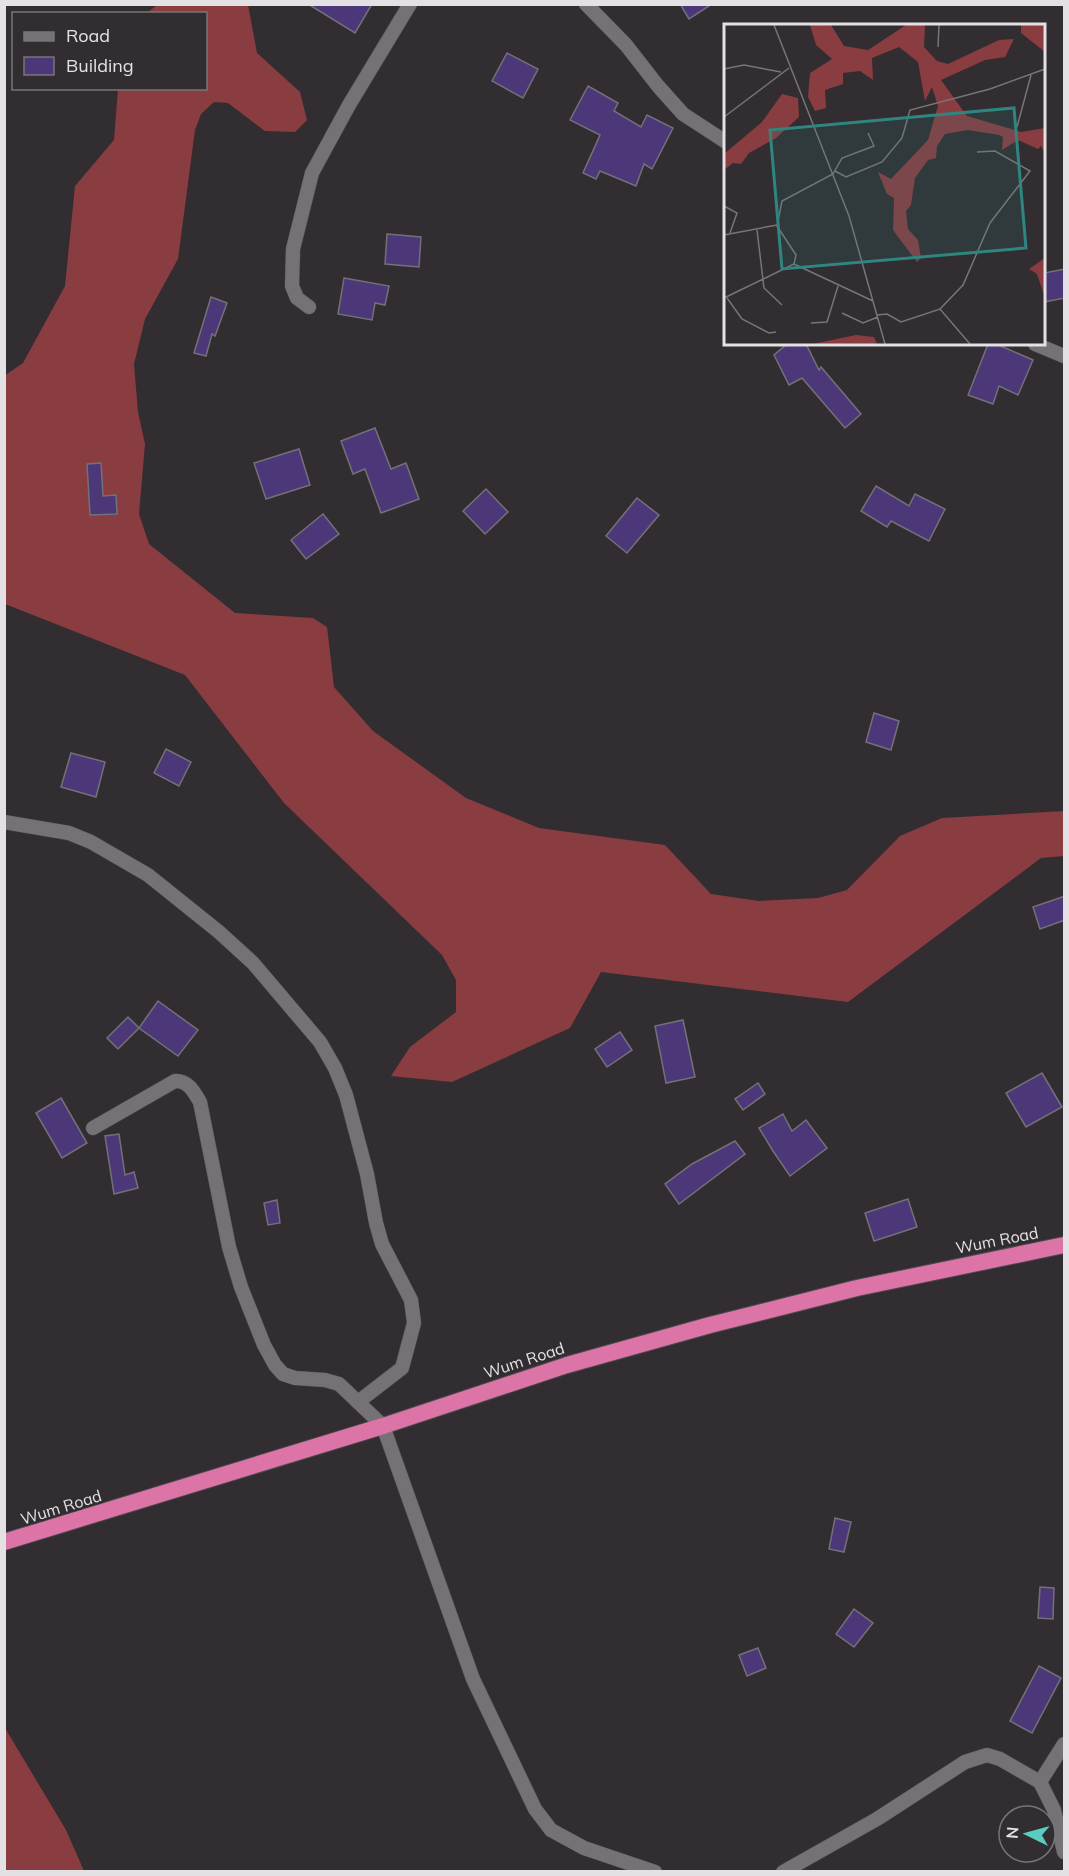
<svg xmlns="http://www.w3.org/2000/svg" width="1069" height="1876" font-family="Mulish,sans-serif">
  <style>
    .forest { fill: #8a3d41 }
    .building { fill: #4c3879; stroke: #737178; stroke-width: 1.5 }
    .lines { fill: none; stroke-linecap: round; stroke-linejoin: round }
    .minor-casing { stroke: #4e4a4e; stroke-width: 15 }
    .trunk-casing { stroke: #4e4a4e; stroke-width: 18 }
    .minor { stroke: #767177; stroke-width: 14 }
    .trunk { stroke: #dc74a8; stroke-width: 16 }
    .labels { text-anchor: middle; stroke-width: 4.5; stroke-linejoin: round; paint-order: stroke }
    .street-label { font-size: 16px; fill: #e3e1e3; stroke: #312d31 }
    .inset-road { fill: none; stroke: #787578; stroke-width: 1.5 }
    .view { fill: #2f8680; fill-opacity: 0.15; stroke: #2f8680; stroke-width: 3 }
    .inset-edge { fill: none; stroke: #e3e1e3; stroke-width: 3 }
  </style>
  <rect width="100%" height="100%" fill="#312d31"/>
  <g class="forest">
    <polygon points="157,5 248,5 257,53 300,92 307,120 295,132 265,131 228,103 214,102 201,114 195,130 178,259 145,319 134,364 138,412 145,444 139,514 149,544 235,613 313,618 327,627 334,687 373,731 466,798 539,828 665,845 711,894 759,901 818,898 847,890 900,836 942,818 1064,811 1064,856 1041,858 848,1002 601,972 570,1028 452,1082 391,1076 410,1047 456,1012 456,980 442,955 284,803 185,675 5,604 4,376 23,363 65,286 75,186 114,140 118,89 206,88 206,14 147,13"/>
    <polygon points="5,1728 66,1830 84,1871 5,1871"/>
  </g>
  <g class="building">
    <polygon points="308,4 372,4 355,33"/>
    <polygon points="680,4 712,4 689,19"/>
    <polygon points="507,53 538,69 523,98 492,81"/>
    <polygon points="588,86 618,103 614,111 641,127 647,115 673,128 652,169 644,164 636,186 600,171 596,179 583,173 600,135 570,120"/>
    <polygon points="387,234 421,237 419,267 385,264"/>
    <polygon points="1065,269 1065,298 1044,302 1044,273"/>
    <polygon points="344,278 389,286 385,305 375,303 372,320 338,314"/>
    <polygon points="211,297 227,303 215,336 212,334 206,356 194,353"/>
    <polygon points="787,344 806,344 819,370 821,367 861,414 845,428 802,378 789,385 774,355"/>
    <polygon points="988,344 996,344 1033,360 1018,395 999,386 993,404 968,395"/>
    <polygon points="375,428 391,469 406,463 419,499 381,513 365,469 353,474 341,441"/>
    <polygon points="299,449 310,485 266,499 254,463"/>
    <polygon points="101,463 103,496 116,495 117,514 90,515 87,464"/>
    <polygon points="876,486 909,506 915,494 945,509 929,541 891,521 887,527 861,511"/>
    <polygon points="486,489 508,512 485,534 463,511"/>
    <polygon points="637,498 659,515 627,553 606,536"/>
    <polygon points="323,514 339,534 306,559 291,540"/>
    <polygon points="874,713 899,721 891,750 866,742"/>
    <polygon points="166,749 191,762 179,786 154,773"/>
    <polygon points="71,753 105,762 96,797 61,787"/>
    <polygon points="1065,896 1065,920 1040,929 1033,907"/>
    <polygon points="158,1001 198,1030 178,1056 139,1028"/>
    <polygon points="128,1017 139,1028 118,1049 107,1038"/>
    <polygon points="683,1020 695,1077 666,1083 655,1026"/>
    <polygon points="620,1032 632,1050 607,1067 595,1049"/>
    <polygon points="1042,1073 1062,1107 1026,1127 1006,1093"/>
    <polygon points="758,1083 765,1094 743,1110 735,1099"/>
    <polygon points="61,1098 87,1143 62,1158 36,1113"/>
    <polygon points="783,1114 792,1131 806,1120 827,1148 790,1176 773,1151 759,1128"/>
    <polygon points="119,1134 125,1175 134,1172 138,1188 114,1194 105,1136"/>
    <polygon points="735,1141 745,1154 679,1204 665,1184 692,1164"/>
    <polygon points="908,1199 917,1227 874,1241 865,1213"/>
    <polygon points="277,1200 280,1223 268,1225 264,1203"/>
    <polygon points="835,1518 851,1522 844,1552 829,1549"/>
    <polygon points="1040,1587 1054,1588 1053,1619 1038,1618"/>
    <polygon points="854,1609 873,1623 854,1647 836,1634"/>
    <polygon points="758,1648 766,1668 747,1676 739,1655"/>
    <polygon points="1039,1666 1061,1678 1032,1733 1010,1721"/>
  </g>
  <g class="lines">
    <g class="minor-casing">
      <g id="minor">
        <polyline points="586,4 626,45 658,86 683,114 726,142"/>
        <polyline points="309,307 297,298 292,286 293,249 312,173 349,105 410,4"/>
        <polyline points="1035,344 1064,356"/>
        <polyline points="4,822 69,833 91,842 148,875 219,932 253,963 320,1042 335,1068 346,1095 367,1174 376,1223 382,1244 411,1300 414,1323 402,1368 358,1402"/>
        <path d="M93,1128l82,-47c13,-1 19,11 25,21l29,145 12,40 23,58 11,20 8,9 12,4 30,2 14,4 44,42 90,253 62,130 16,21 33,18 71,24"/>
        <polyline points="1040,1782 1064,1744"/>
        <polyline points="783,1872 877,1819 965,1762 987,1755 1000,1759 1040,1782 1054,1810 1064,1852"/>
      </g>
    </g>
    <g class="trunk-casing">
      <polyline id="trunk" points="4,1542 383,1426 567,1365 710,1325 857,1288 1064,1245"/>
    </g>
    <use href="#minor" class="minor"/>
    <use href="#trunk" class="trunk"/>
  </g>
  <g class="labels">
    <g class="street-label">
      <text transform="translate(997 1240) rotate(-11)" y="6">Wum Road</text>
      <text transform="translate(524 1360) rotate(-18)" y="6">Wum Road</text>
      <text transform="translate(61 1507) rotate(-17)" y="6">Wum Road</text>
    </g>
  </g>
  <g transform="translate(724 24)">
    <rect width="321" height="321" fill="#312d31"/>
    <path d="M86,1h21l13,21 24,4 38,-25h19l-1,22 13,14 11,3 51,-24 15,-1 -9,18 -20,3 -44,20 26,36 54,16 24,-4v25l-4,-7 -3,3 -20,-9 -16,10 1,-13 -4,-2 -31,-5 -23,4 -8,12 -1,12 -8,2 -13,18 -4,27 -5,6 2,18 10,11 3,18 -4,4 -24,-32 1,-32 -7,-4 -9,-22 13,7 37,-39 10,-34 -6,-19 -7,14 -7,-39 -19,-15 -27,11 1,22 -13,-9 -17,2v11l-18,6 1,18 -11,3 -7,-14 2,-24 22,-14 -16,-14zM297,1h24v27l-24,-19zM58,70l16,4 1,19 -23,21 -27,15 -8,11 -8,-1 -9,7v-16l38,-32zM321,234v40l-8,-24 -8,-5zM132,311l18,2 3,7h-64z" fill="#8a3d41"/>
    <path class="inset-road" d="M50,1l75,191 36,128M214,23l1,-22M0,45l20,-4 37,7M0,93l65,-49M293,103l14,-52M111,147l11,6 36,-15 20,-24 8,-28 80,-21 55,-20M0,182l13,7 -7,20M33,206l7,58 18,17M0,211l53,-10M70,240l79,37M0,274l70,-34 2,-9 -19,-29 5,-25 51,-27 9,-16 32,-12 -6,-13M3,274l15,21 27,14 7,-1M216,285l23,-24 27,-62 40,-52 -35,-20 -18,1M118,289l21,10 15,-6M153,291l10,-1 14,8 39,-13 30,35M87,299l16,-1 11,-36"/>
    <path class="view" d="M290,84l12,140 -244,21 -12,-139z"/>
    <rect width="321" height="321" class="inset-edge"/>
  </g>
  <rect width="1069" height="1876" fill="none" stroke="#e3e1e3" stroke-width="12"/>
  <rect x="12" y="12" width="195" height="78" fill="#312d31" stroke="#787578" stroke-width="1.5"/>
  <rect x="24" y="32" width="30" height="9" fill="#767177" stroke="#787578" stroke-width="1.5"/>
  <text x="66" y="42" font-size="18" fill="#e3e1e3">Road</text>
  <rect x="24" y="57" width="30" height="18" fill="#4c3879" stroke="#787578" stroke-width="1.5"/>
  <text x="66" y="72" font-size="18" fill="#e3e1e3">Building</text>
  <g transform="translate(1027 1834) rotate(275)"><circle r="28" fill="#312d31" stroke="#787578" stroke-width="1.5"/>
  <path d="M0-4.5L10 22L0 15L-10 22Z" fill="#59cebf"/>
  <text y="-9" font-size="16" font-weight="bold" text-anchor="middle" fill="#e3e1e3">N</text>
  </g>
</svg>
